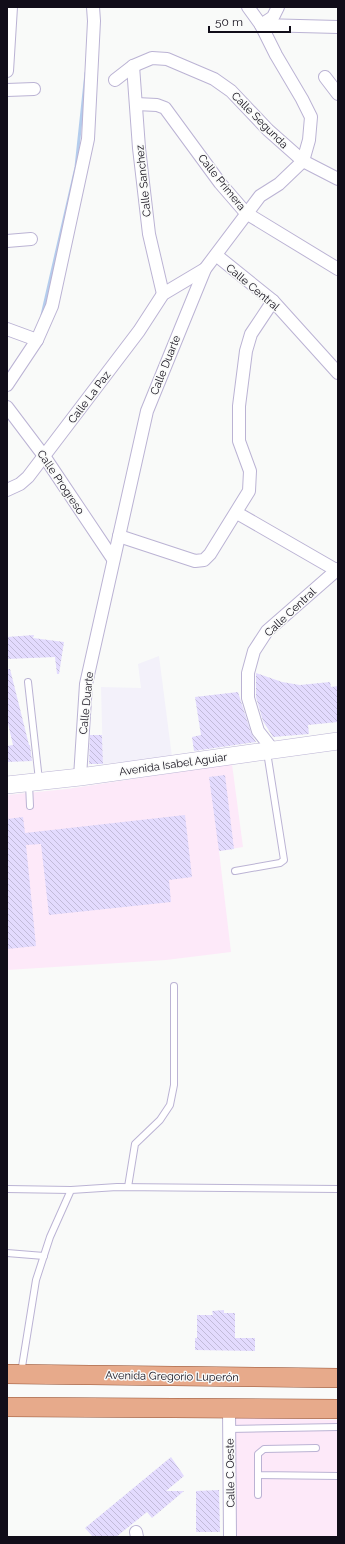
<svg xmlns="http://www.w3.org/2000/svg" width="345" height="1544" font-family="Raleway,sans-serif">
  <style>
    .built { fill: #f3f1fa }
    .medical { fill: #fde9f9 }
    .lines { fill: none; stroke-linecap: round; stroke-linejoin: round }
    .stream { stroke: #b4cded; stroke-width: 3 }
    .building { fill: url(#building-back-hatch) }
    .service-casing { stroke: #bbb3d4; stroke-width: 8 }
    .minor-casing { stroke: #bbb3d4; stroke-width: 14 }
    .secondary-casing { stroke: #bbb3d4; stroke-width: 18 }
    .primary-casing { stroke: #924f31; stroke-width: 20 }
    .service { stroke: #fff; stroke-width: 6 }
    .minor { stroke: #fff; stroke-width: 12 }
    .secondary { stroke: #fff; stroke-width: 17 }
    .primary { stroke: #e7aa8b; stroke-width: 19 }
    .labels { text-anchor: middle; stroke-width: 3; stroke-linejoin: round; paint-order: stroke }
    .street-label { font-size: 11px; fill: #110d19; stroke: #f9faf9 }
  </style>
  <defs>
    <pattern id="building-back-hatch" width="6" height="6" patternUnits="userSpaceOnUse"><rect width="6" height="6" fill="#e3dbfe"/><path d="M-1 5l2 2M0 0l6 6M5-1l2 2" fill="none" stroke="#c2bbd9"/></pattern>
  </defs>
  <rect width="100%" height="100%" fill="#f9faf9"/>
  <polygon class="built" points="159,656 172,757 103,764 101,687 141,688 138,664"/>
  <g class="medical">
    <polygon points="232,764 243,847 219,851 231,952 166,960 7,970 7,795 67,789"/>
    <polygon points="229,1417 338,1420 338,1537 235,1537"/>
  </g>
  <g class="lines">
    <polyline class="stream" points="42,315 76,167 86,73"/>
  </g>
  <g class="building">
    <polygon points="34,635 33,638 64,642 59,674 57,674 55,657 7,659 7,637"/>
    <polygon points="7,669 10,669 29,745 30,745 32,761 7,762 7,746 13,745 7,719"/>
    <polygon points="256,673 282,682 300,685 330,682 331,687 338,686 338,722 308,725 309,734 273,737 263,721 256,697"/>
    <polygon points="238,692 251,733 256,742 194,751 192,737 201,735 195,697"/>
    <polygon points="90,735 102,735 103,764 89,764"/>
    <polygon points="225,775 234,849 219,851 209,777"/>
    <polygon points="185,815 192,877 169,880 171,902 49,915 41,844 26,845 36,946 7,949 7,819 23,817 25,833"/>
    <polygon points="224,1310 224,1313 235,1313 235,1338 255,1338 255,1351 195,1350 195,1338 197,1338 197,1315 213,1315 212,1311"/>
    <polygon points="171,1457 184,1476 166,1491 184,1491 152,1518 147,1512 116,1537 93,1537 85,1528"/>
    <polygon points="219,1490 220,1532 196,1532 196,1491"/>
  </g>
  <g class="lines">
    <g class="service-casing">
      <g id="service">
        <polyline points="28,682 39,780"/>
        <polyline points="29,784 30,806"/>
        <polyline points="235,871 280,863 284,860 267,752"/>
        <polyline points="128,1187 135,1144 160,1120 170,1105 174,1085 174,986"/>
        <polyline points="7,1189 71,1190"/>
        <polyline points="7,1253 44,1256"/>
        <polyline points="21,1373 36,1280 50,1237 71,1190 117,1187 338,1189"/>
        <polyline points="229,1429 338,1427"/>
        <polyline points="316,1448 264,1449 258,1454 258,1475 338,1476"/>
        <polyline points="258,1475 258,1495"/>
      </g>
    </g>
    <g class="minor-casing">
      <g id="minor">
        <polyline points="261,25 338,27"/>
        <polyline points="261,25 273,17 278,7"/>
        <polyline points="133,66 139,148 149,234 163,294"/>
        <polyline points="7,71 11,7"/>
        <polyline points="325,77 338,94"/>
        <polyline points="115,80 133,66 152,58 167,59 214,79 231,91 268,130 303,161 338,179"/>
        <polyline points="7,90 34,89"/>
        <polyline points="136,104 157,105 165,108 220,183 246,213 338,269"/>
        <polyline points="7,241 31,239"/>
        <polyline points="216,255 273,301 338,373"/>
        <polyline points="7,329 37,340"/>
        <polyline points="7,385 37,340 52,306 88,139 94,21 93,7"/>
        <polyline points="7,407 44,456 113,559"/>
        <polyline points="7,490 20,484 28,477 139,331 163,294 205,269"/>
        <polyline points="237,513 336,570"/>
        <polyline points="119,536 195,561 204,560 210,554 249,491 250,471 239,441 239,406 246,351 251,334 273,301"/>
        <polyline points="273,750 258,731 248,698 248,673 254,651 267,631 338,569"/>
        <polyline points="80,777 86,684 147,411 205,269 260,196 279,184 303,161 309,140 311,117 302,99 276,55 261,25 248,7"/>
        <polyline points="229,1408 230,1537"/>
        <polyline points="136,1532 137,1537"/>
      </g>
    </g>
    <g class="secondary-casing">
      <polyline id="secondary" points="7,785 80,777 338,741"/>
    </g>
    <g class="primary-casing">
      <g id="primary">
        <polyline points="7,1374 338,1378"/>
        <polyline points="7,1407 338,1409"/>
      </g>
    </g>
    <use href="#service" class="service"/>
    <use href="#minor" class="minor"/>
    <use href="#secondary" class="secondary"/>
    <use href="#primary" class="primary"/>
  </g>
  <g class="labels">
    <g class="street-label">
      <text transform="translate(260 120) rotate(45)" y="4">Calle Segunda</text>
      <text transform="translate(143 181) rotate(-96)" y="4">Calle Sanchez</text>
      <text transform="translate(222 182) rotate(51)" y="4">Calle Primera</text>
      <text transform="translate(253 287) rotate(40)" y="4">Calle Central</text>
      <text transform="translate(165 365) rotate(-68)" y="4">Calle Duarte</text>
      <text transform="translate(89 397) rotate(-53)" y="4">Calle La Paz</text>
      <text transform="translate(61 482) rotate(56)" y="4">Calle Progreso</text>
      <text transform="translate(290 612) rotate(-43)" y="4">Calle Central</text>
      <text transform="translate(86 703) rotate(-84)" y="4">Calle Duarte</text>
      <text transform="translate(173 764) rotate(-8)" y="4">Avenida Isabel Aguiar</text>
      <text transform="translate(172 1376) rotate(1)" y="4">Avenida Gregorio Luperón</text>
      <text transform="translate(230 1473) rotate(-91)" y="4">Calle C Oeste</text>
    </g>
  </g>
  <rect width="345" height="1544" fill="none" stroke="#110d19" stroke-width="16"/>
  <path d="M209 26v6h81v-6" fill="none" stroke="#110d19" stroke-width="2"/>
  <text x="215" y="26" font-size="12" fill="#110d19" stroke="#f9faf9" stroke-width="3" paint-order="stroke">50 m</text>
</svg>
